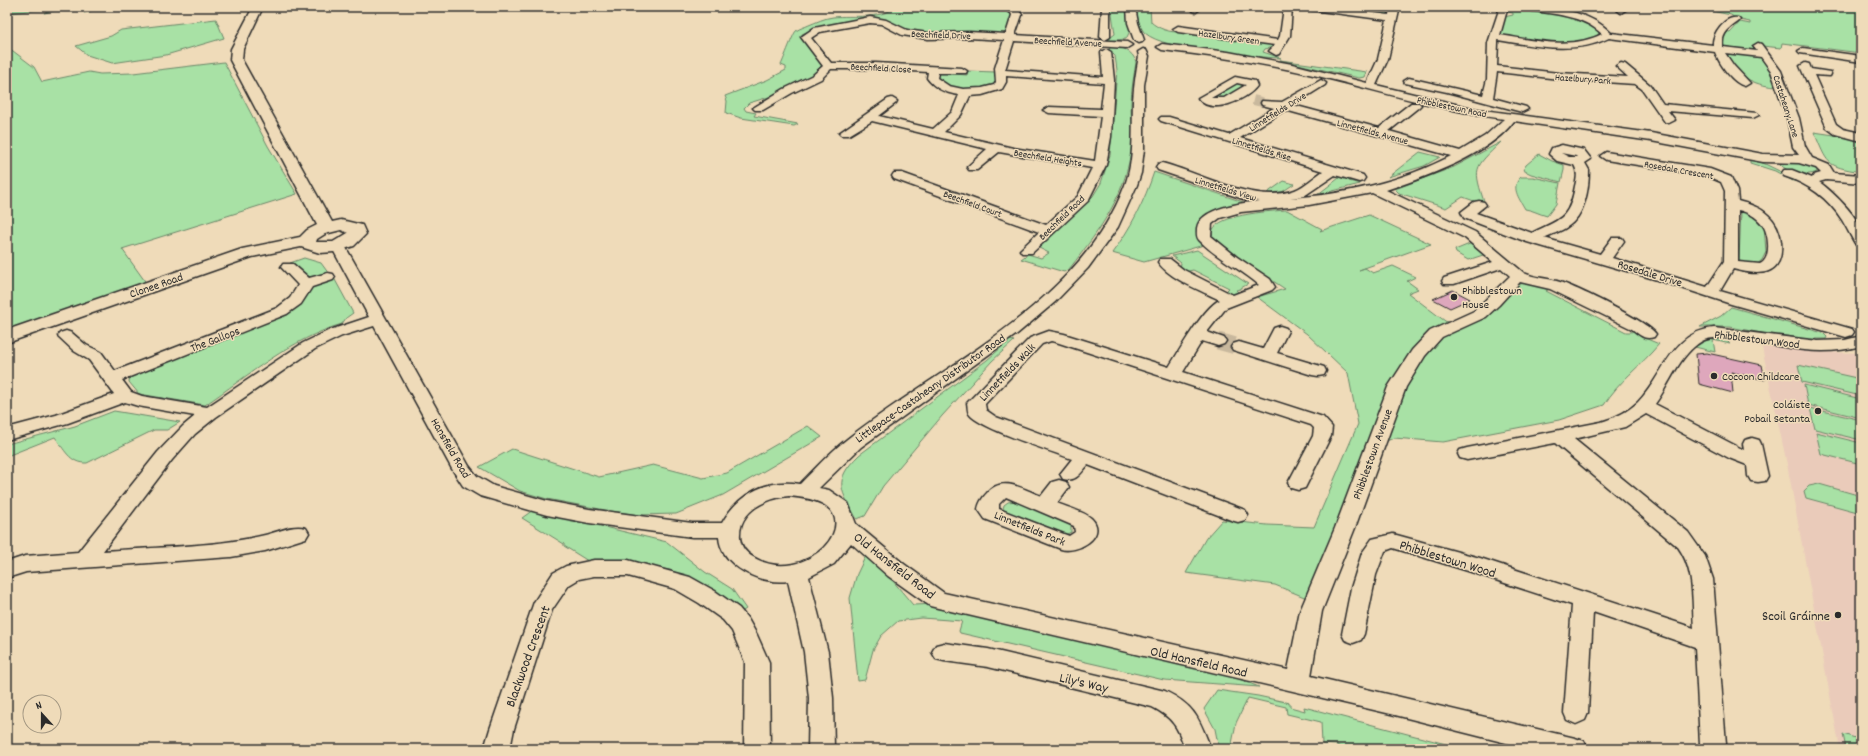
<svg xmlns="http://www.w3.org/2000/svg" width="1868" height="756" font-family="Dekko,sans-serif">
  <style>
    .built { fill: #eacbba }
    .green { fill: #a8e1a5; stroke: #6a8668 }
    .building { fill: #dea7bc; stroke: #2b2b2b }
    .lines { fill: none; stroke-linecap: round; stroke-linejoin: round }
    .minor-tunnel-far1 { stroke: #c8b89d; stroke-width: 10; stroke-dasharray: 10 5; stroke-linecap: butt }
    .minor-tunnel { stroke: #c8b89d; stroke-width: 17; stroke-dasharray: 17 8; stroke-linecap: butt }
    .minor-casing { stroke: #2b2b2b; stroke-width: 3 }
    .major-casing { stroke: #2b2b2b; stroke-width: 3 }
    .minor { fill: #efdbb9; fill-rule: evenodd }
    .major { fill: #efdbb9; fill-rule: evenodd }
    .poi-dot { fill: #2b2b2b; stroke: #efdbb9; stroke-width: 1.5 }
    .labels { text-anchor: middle; stroke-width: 3; stroke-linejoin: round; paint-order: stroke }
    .far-street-label { font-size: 10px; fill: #2b2b2b; stroke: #efdbb9 }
    .street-label { font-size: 12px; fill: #2b2b2b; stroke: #efdbb9 }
    .poi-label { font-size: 12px; fill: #2b2b2b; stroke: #efdbb9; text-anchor: start }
    .near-street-label { font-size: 14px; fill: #2b2b2b; stroke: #efdbb9 }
    .near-poi-label { font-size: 14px; fill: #2b2b2b; stroke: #efdbb9; text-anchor: end }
  </style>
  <rect width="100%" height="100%" fill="#efdbb9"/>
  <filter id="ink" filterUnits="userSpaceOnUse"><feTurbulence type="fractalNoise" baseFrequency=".025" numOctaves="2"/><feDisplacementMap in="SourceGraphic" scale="8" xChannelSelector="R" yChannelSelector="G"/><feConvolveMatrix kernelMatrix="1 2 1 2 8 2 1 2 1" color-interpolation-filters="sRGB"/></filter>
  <g filter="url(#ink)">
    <polygon class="built" points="1761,343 1811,352 1861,353 1861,749 1840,749 1788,469"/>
    <g class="green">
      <polygon points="13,7 112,7 101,8 84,13 87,10 66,8 44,13 50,9 7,13 7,9"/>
      <path d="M896,7h98l15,4 4,4 -7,17 -5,2 -65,1 -27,-3 -23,-11 -75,9 -9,4v4l21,26 -11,11 -43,22 -20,6 -5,5 2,3 10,2 -2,3 44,8 -4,2 -53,-8 -15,-5 1,-12 -2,-5 42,-16 19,-10v-3l-5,-2c3,-6 12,-31 15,-34 4,-3 9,-4 13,-6 8,-3 15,-7 24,-8 20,-2 46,3 63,-10z"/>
      <polygon points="1111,7 1126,7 1130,31 1126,39 1106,41 1115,34"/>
      <path d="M1137,7h13l1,15c6,6 21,12 29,9l90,12 3,4 -8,2 -2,3 18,6c-28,-1 -116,-7 -136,-25 -6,-6 -9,-18 -8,-26z"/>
      <polygon points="1323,7 1390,7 1390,14 1386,15"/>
      <path d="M1507,7c24,0 75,7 92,25l-1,3c-18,16 -73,4 -97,1l-1,-2 4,-17 9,-2v-2l-6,-1z"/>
      <polygon points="1692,7 1861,7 1861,53 1782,43 1781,48 1753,45 1755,50 1751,51 1723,47 1722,39 1726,32 1730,33 1740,22 1750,24 1750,22 1736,19 1731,15"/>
      <polygon points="216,19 224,38 166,55 112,63 87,55 76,46 111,36 121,30"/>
      <path d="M1110,46c11,0 23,5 26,16 -2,14 -5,28 -5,42 0,13 2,25 1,37 -4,52 -31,87 -62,127l-6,4 -43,-13 7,-5 13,4 8,-5 -12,-6 47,-42 9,-9 8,-13 9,-28 7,-85 -2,-14 -6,-6z"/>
      <polygon points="13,51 34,67 42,82 89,72 100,74 133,73 224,62 268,146 297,194 122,249 147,284 7,331 7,53"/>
      <path d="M1733,53l29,4 5,7 9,23c-24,-2 -39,-11 -50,-33z"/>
      <polygon points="1280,60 1367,72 1365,77 1359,78"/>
      <path d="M968,71l27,1 2,9 -2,5c-22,4 -38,7 -58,-7v-4l4,-2 26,2z"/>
      <polygon points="1236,83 1244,86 1221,99 1212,98"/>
      <path d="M1814,132l47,7v33c-36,-6 -33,-8 -47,-40z"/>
      <path d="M1501,142c-28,27 -28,25 -16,63l-22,-8 -17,11 -47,-15 -4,-4 59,-22z"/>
      <polygon points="1420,152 1440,157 1424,166 1388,177"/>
      <polygon points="1539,154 1552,161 1564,165 1564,170 1561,182 1531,174 1523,170 1526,165"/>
      <polygon points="1750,159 1763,163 1804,183 1793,181 1775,171 1750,163"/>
      <path d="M1794,161l17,5 6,4v2c-10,5 -30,1 -37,-8l1,-2z"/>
      <path d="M1154,172l98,33 -38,8 -13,29 3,3 -60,17 -32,-9c19,-25 32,-51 42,-81z"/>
      <polygon points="1335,174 1349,179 1349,181 1360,184 1317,195 1339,178 1331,175"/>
      <path d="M1521,177h12l27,6 -4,21 -9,12c-8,-2 -14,-6 -22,-7 -6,-11 -15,-22 -4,-32z"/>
      <polygon points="1284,181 1294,184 1282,192 1267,193"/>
      <path d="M1287,210l35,19 -2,2 49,-16 62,29 -72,26 6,-2 8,5 20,-7 23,11 -9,4 11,8 -10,4 37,28 14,6 57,-41 7,-3 28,5 -5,3 80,41h5l5,-2 4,6 19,8c-18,22 -41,38 -55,61l-45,15 -116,22 -49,-4 -18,7 -62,156 -39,-16 -89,-12 20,-35 16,-18 45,5 47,2 44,-103 -10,-51 -41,-39 -50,-37 28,-8 -66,-44c-31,-30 55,-34 68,-35z"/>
      <polygon points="1744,211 1754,215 1764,226 1766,252 1762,260 1756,265 1742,264 1739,259 1741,212"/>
      <polygon points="1472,243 1474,245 1488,258 1483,255 1468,260 1456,253 1455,250"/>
      <polygon points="1197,250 1248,284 1241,288 1241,289 1236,290 1240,294 1234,295 1224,293 1229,288 1193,270 1185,272 1180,268 1181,263 1172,256"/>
      <path d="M304,258l17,5 8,11c-22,6 -23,3 -39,-11z"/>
      <path d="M334,278l19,35 -7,5 -4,6c-51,15 -93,51 -137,81l-66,-11 -10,-12 1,-6 142,-56 38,-32 8,-5z"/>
      <polygon points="1731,307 1823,333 1827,337 1826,339 1793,339 1730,327 1700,327 1721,316"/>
      <polygon points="1712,337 1726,340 1730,344 1713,340 1715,352 1695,347"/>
      <path d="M1010,340l4,1 -22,20 -50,55 -59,70 -18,30 -8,3c-16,-28 -25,-38 2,-64l128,-95z"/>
      <polygon points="1798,365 1861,379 1861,396 1802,382"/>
      <polygon points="1804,385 1861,399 1861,418 1808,405"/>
      <polygon points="1810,408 1861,420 1861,440 1815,429"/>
      <path d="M114,411l66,11 -13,8h-13l-67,33c-17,1 -23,-14 -32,-26l-48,19v-12l68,-18z"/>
      <polygon points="808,426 822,437 723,495 676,514 638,515 605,510 547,499 520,491 479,467 512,449 599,477 653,465 703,478 727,473"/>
      <polygon points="1816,432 1861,443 1861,464 1821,454"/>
      <polygon points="1819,484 1861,496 1861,513 1806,498 1804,491 1809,486"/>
      <polygon points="1016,501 1034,507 1071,524 1071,532 1065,535 1009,515 1003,509 1004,505 1008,502"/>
      <polygon points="533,510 667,542 705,572 732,589 746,609 740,613 700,583 670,570 630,564 588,561 564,546 564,544 522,518"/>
      <polygon points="868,551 913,605 939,604 1027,629 1229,675 1259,687 1164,680 960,633 959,631 962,621 922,618 898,621 881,636 873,650 865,680 858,681 850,598 857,574"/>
      <polygon points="1217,690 1258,696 1290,703 1290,707 1305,711 1304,707 1465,749 1350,749 1348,747 1343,749 1337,745 1322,744 1321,722 1287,714 1286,707 1248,698 1236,723 1231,749 1219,749 1215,729 1204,709"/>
      <polygon points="1843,734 1861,740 1861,749 1846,749"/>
    </g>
    <g class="building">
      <polygon points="1453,290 1470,299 1450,308 1433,299"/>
      <polygon points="1707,353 1762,365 1765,380 1731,372 1733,393 1699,384 1696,354"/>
    </g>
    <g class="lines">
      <polyline class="minor-tunnel-far1" points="1253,100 1266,103"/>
      <polyline class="minor-tunnel" points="1218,341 1239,347"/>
      <g class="minor-casing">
        <g id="minor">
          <path d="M1000,7c9,0 17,-1 22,8l-7,20 112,7 5,3 -5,3 -113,-7 -9,29 98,7 -2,-25 5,-3 5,3 3,28 -3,57 -5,28 -18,36 -56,52h-10l-2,-3 19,-18 -145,-53 -2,-3 2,-3h8l144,52 32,-29 14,-28 -93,-16 -22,18h-8l-2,-3 20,-18 -115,-28 -23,14h-8l-2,-2 49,-34 4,-1 5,3 -1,2 -17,13 54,13 19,-17 7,-17c-13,-2 -24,-6 -32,-17l1,-6 -52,-3h-45l-10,10 -29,14 -29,17h-8l-2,-2 31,-19 29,-14 10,-9 -22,-29 13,-9 56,-11 16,3 21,10 21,3 41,-1 37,2 6,-19 -1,-2zM870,23l11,1 21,11 26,4 41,-1 35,2 -9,28 1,14 -2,3 -12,3 -19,1 -14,-3 -12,-8 1,-5h28l1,-2 -5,-3 -86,-5h-45l-20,-25 9,-6zM1006,76l98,7 -3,26 -52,-2 -6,3 6,3 52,3 -6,45 -82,-13 -69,-16 17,-17 9,-19 12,-1 20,-6 4,-7z"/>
          <polygon points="1102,7 1110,7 1110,37 1105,40 1100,37"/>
          <polygon points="1127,7 1135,7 1138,23 1144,40 1142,42 1139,43 1134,40 1128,23"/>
          <polygon points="1192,7 1200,7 1200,9 1196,12 1193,11"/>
          <polygon points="1284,7 1292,7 1290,36 1279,54 1276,55 1269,51 1275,45 1178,32 1173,29 1178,26 1278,40 1280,36"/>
          <path d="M1308,7h23l58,8 1,-8h8l1,4 -11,48 -12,26 100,24 175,24 112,21 36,1 -6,-8 -6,-29 -16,-47 -10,-14 -36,-4 9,13 16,17 -5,3c-13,-3 -26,-23 -30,-34l-106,-14c-34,17 -74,8 -111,2v3l-1,23 62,7 69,4 -12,-11 5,-3 4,1 25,21 13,19 94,9 2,2 -6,3 -85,-7 7,9 -6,3 -4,-1 -23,-33 -7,-5 -76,-5 -62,-7 -4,26 33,9 2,2 -6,3 -75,-20 -42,-9 -1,-2 5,-3 74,17 4,-16 1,-36 11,-33 4,-3 4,3 -7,25c33,5 71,15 102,-1 -19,-19 -50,-20 -75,-24l-4,-3c29,0 66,3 88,26l102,12c-1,-11 12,-30 25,-27l2,2 -2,2c-10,7 -17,12 -15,25l34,4 -4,-5 5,-3 3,1 20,27 18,47 6,28 7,12 17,7 5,8 27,2v8l-35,-3 -7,2c11,7 40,35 42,49 1,5 0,10 0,15l-5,-1c-5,-8 -9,-17 -14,-25 -14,-22 -33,-36 -58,-44l-2,-3 2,-3h8l20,8 2,-3 7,-2 -5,-5 -17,-5 -36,-1 -112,-21 -137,-20c-24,33 -90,57 -128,69l89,42 49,41c11,5 24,5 36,9 17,6 87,39 96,52l-2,3c-10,3 -14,-2 -22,-8l-82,-40 -30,-7 -21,23 -13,12 -44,20 -17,19 -19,31 -51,141 -33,83 -11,65 264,62 9,3 4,8h-58l-139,-35 -453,-106 -8,-2 -42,-30 -37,-33 -17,21 -25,13 19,75 5,46 1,51h-26l1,-51 -5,-46 -16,-71c-26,4 -67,-14 -69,-44h-27l-103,-14 -42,-8 -67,-19 -17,-10 -11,-17 -78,-143 -32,10 -27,13 -99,68 -21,17 -23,26 -69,91c52,-4 111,-4 162,-16 13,-3 28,-11 41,-7l3,5 -3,5 -41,13 -34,6 -205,15 -19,6v-16l18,-6 53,-4 80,-100 25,-26 12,-10 -57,-10 -13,-4 -57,21 -61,17v-12l49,-13 58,-21 -25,-34 -15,-9 -16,-15 2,-3 6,-2 6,2 14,12 15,7 14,19 162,-63 13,-10 8,-13 -17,-18 2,-3h10l16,14 19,-5 5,1 2,3 -2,3 -21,7 -11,17 -14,10 -165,66 9,12 11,4 65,11 96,-64 27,-13 39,-13 -38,-71 2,-3h10l2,3 124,220 8,10 17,10 53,15 42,8 103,14h30c16,-29 45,-45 78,-39 15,-15 29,-31 46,-44 95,-75 233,-134 279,-255 10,-27 7,-56 8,-84 1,-16 3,-30 6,-45l-1,-4 5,-3 3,1 3,6 -5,29v64l-3,24 -4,12 -19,42 -30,41 -33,34 -38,32 -156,113 -42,41 10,2 19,13 8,21 48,40 40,29 344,77 12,-59 35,-83 53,-141 24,-37 18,-19 44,-20 36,-35 -9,-8 -47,16h-10l-2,-3 2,-3 49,-16 -28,-24 -93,-45 -63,12 -68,7 -21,6 -8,6 -1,12 26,21 33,22 5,8 -3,3 -46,18 -19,24 17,6 2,3 -2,3 -6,2 -16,-5 -19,31 140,45 9,10 -1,9 -26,52 -7,2 -7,-2 -3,-5 25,-47 1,-8 -3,-3 -255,-83 -5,-1 -9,3 -57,60 1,6 10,7 249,93 3,5 -3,5 -7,2 -7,-2 -143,-55c-8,9 -12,17 -25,14l-3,-5 12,-15c-21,-8 -90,-30 -102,-44 -3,-3 -2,-8 -3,-12l63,-65 19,-7 15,3 105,33c10,-15 35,-61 51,-67 -18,-9 -51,-21 -62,-38l2,-3h10l14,11 49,25 26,-10c-18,-16 -43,-27 -60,-45 -3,-3 -2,-8 -2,-12 3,-20 45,-25 62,-27l-13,-1 -88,-30 -2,-3 2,-3 4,-1c39,10 93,42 133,27 10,-4 19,-13 28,-19l-162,-50 -2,-2 2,-2h8l60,18 45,-27 -12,-3 -1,-2 1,-2 20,1 39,-22 5,3 -1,2 -32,20 86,23 32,-25h8l2,2 -2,2 -30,24 71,20 25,-15 19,-17c-73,-10 -142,-34 -213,-49 -43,-9 -86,-15 -129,-20l-5,-3 5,-3 66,8 64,12 75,19 11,-24 9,-39 -75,-10zM1285,110l166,46c-48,25 -107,39 -161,42l14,-2 31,-21 24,7 4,-1 2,-3 -2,-3 -123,-37zM789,496c9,1 19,2 27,5 52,18 -11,88 -63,56 -7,-4 -12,-10 -13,-19 -2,-27 26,-40 49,-42z"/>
          <polygon points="1620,7 1630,7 1621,13 1617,10"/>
          <polygon points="1803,48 1861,56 1861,62 1800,53 1798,51"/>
          <polygon points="1805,63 1809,64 1811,69 1830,72 1831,74 1830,76 1814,75 1836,124 1843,129 1861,133 1861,141 1835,134 1827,128 1800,66"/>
          <path d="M1235,77l20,4 2,5c-10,14 -46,30 -59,12zM1237,83l9,2 -22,13h-13z"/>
          <path d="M1562,145l22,5 7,9 -6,4 4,7c0,19 -4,46 -22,57 -7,5 -15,7 -23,11l56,16 12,-16h10l2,3 -12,17 95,29 17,-26 1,-70 -4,-9 -14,-6 -101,-16 -6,-4 6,-4 104,17 21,8 6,14 1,10c11,3 22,6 30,14 8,7 12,17 13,27 3,35 -22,34 -48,27l-13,22 132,38 2,3 -2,3 -6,2 -115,-33 -77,-25 -127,-37 -63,-24 -3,-6 13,-10 5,-1 5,1 2,3 -10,8 56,20c27,-14 37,-12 43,-47 2,-8 3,-14 -1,-21l-17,-4 -8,-7 3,-6zM1561,153l15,3 1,1h-8zM1738,210c9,2 18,6 24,14 7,9 10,35 -2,40l-22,-2z"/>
          <polygon points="1280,326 1286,328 1288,331 1277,353 1324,367 1326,371 1324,375 1318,376 1312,375 1233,350 1231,347 1233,344 1239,342 1263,349 1274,328"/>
          <path d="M1714,328l104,13 27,-1 12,-3 4,1v8c-19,5 -37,6 -57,4 -24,-2 -84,-19 -102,-9 -23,14 -32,43 -47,63l89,46 -1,-6 2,-4 7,-2 7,2 2,4 7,32 -3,5 -7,1 -7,-1 -3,-5 -1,-11 -18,-7 -83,-44 -21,13 -51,12 114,93 17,24 8,23 13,165 -3,5h-20l-3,-5 -5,-97 -102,-35 -5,101 -3,7 -9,4 -9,-4 -3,-7 8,-108 -104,-34 -75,-23 -8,3 -9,24 -12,59 -3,6 -8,3 -8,-3 -3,-6 9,-46 11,-35 10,-14 21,-5 87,24 214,70c-2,-28 1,-58 -16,-81l-123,-104 -88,17 -7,-2 -2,-4 2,-4 7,-2 134,-26c13,-4 27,-10 37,-20 26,-26 33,-70 76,-74z"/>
          <path d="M1059,480l7,2 3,5 -12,16c9,4 29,9 35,16 16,17 -15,35 -31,30l-76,-30 -7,-10c1,-6 5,-12 9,-16 15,-18 36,-4 54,3l11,-14zM1006,497l68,29 1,6 -6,4 -70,-27v-5z"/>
          <polygon points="594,560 628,560 690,577 715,591 739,608 748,619 757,635 769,662 770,749 744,749 745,662 732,631 723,620 699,603 675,589 628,576 594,576 579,579 569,585 552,610 514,729 510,749 484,749 490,729 534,602 553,573 566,566"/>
          <path d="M944,643l44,6 177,42c31,15 34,28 46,58h-26c-7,-22 -12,-31 -33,-42l-164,-40 -44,-6 -8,-2 -4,-7 4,-7z"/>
        </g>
      </g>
      <g class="major-casing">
        <path id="major" d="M253,7h10l-20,42 -1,11 90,162 9,-2 21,5 4,9 -12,12 -20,6 -14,1 -19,-6 -49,10 -245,86v-13l235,-81 58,-12 7,-7 10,-5 -87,-165 1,-11zM341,230l7,3 -15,9h-17l1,-3 8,-5z"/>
      </g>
      <use href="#minor" class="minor"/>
      <use href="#major" class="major"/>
    </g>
  </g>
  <g class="poi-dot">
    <circle cx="1454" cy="297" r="4"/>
    <circle cx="1714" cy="376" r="4"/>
    <circle cx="1818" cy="411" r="4"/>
    <circle cx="1838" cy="615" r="4"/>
  </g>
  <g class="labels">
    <g class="far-street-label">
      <text transform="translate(941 34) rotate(2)" y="4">Beechfield Drive</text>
      <text transform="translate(1229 36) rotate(8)" y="4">Hazelbury Green</text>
      <text transform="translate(1068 41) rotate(3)" y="4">Beechfield Avenue</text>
      <text transform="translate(881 67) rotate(3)" y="4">Beechfield Close</text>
      <text transform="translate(1583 78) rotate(4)" y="4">Hazelbury Park</text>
      <text transform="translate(1452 106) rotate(12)" y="4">Phibblestown Road</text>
      <text transform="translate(1787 106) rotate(72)" y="4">Castaheany Lane</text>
      <text transform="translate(1277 111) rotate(-32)" y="4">Linnetfields Drive</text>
      <text transform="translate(1373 131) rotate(15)" y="4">Linnetfields Avenue</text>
      <text transform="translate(1262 148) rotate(17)" y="4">Linnetfields Rise</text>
      <text transform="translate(1048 157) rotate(9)" y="4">Beechfield Heights</text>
      <text transform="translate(1679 169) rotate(10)" y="4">Rosedale Crescent</text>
      <text transform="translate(1226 188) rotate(17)" y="4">Linnetfields View</text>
      <text transform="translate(973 203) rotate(20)" y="4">Beechfield Court</text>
      <text transform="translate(1061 217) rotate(-44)" y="4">Beechfield Road</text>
    </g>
    <g class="street-label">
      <text transform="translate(1650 273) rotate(17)" y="4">Rosedale Drive</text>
      <text transform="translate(156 285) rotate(-19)" y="4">Clonee Road</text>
      <text transform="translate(215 339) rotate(-21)" y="4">The Gallops</text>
      <text transform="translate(1757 339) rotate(7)" y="4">Phibblestown Wood</text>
      <text transform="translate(1007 372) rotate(-46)" y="4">Linnetfields Walk</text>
      <text transform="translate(930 388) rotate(-35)" y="4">Littlepace-Castaheany Distributor Road</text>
      <text transform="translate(451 448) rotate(60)" y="4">Hansfield Road</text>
      <text transform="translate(1372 454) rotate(-70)" y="4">Phibblestown Avenue</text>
      <text transform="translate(1030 528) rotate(22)" y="4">Linnetfields Park</text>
    </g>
    <g class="poi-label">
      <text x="1462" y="294">Phibblestown<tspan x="1462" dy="14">House</tspan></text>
      <text x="1722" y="380">Cocoon Childcare</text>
      <text x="1810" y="408" text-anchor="end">Coláiste<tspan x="1810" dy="14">Pobail Setanta</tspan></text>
    </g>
    <g class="near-street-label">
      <text transform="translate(1448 558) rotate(17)" y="5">Phibblestown Wood</text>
      <text transform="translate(895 565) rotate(38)" y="5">Old Hansfield Road</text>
      <text transform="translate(527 656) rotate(-70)" y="5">Blackwood Crescent</text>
      <text transform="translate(1199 661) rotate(13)" y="5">Old Hansfield Road</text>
      <text transform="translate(1084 682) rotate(13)" y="5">Lily's Way</text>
    </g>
    <g class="near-poi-label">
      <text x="1830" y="620">Scoil Gráinne</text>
    </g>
  </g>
  <rect width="1868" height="756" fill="none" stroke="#efdbb9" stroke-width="24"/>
  <rect x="12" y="12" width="1844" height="732" fill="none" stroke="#2b2b2b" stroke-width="1.5" filter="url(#ink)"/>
  <g transform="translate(42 714) rotate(339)"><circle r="19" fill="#efdbb9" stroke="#a19580"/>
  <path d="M0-3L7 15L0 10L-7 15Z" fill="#2b2b2b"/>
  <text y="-6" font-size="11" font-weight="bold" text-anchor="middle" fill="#2b2b2b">N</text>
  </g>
</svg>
